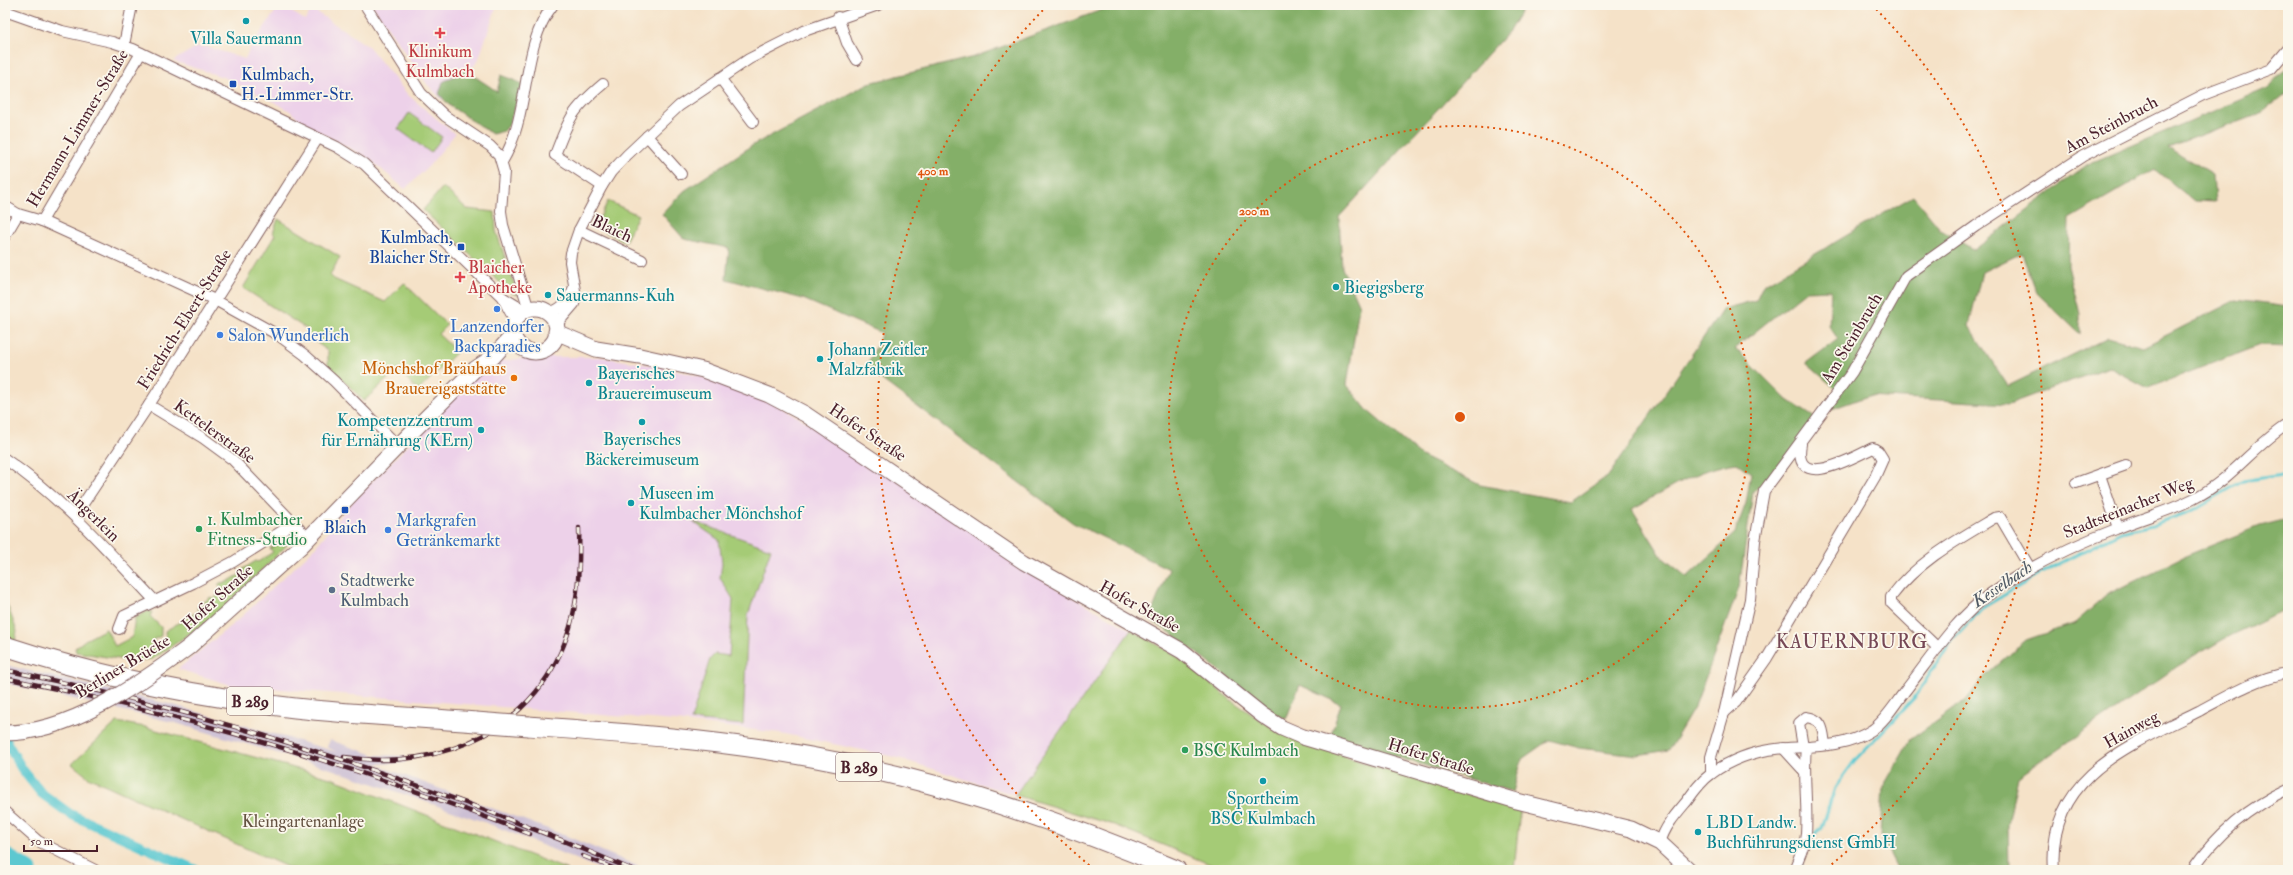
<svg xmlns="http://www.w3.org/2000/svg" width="2293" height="875" font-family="'IM FELL Double Pica',serif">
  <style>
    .built { fill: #edd1e9 }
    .industrial { fill: #ccbfd4 }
    .green { fill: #a5cb76; stroke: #787550 }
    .forest { fill: #84af67; stroke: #676749; fill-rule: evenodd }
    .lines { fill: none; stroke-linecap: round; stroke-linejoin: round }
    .stream { stroke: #5bc8d0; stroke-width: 3 }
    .canal { stroke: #5bc8d0; stroke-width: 10 }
    .river { stroke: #5bc8d0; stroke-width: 17 }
    .street-casing { stroke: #866362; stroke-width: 12 }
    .secondary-casing { stroke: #866362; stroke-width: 17 }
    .highway-casing { stroke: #866362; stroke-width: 21 }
    .street { stroke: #fff; stroke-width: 10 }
    .secondary { stroke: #fff; stroke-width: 15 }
    .highway { stroke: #fff; stroke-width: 19 }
    .rail-casing { stroke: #4a1f2b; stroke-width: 4.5 }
    .rail { stroke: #fbf7ec; stroke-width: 3; stroke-dasharray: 9; stroke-linecap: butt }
    .secondary-bridge-casing { stroke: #866362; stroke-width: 17; stroke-linecap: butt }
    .highway-bridge-casing { stroke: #866362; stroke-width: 21; stroke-linecap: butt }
    .secondary-bridge { stroke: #fff; stroke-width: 15 }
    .highway-bridge { stroke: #fff; stroke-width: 19 }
    .ring { fill: none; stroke: #e0560e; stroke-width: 2; stroke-dasharray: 2 4 }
    .culture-dot { fill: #0f9aa8; stroke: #fbf7ec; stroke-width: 1.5 }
    .health-dot { fill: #e0444e; stroke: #fbf7ec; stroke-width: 1.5 }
    .transit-dot { fill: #1a4fb4; stroke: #fbf7ec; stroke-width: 1.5 }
    .shop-dot { fill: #3f7fe0; stroke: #fbf7ec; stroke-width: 1.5 }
    .food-dot { fill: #e8710a; stroke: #fbf7ec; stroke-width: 1.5 }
    .leisure-dot { fill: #2e9e5b; stroke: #fbf7ec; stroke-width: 1.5 }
    .service-dot { fill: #5c6f8a; stroke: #fbf7ec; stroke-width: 1.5 }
    .labels { text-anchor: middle; stroke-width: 3.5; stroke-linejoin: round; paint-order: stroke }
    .shield { fill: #fbf7ec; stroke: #7f6065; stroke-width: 1 }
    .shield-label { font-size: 16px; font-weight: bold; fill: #4a1f2b }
    .culture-label { font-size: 17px; fill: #0d838f; stroke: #fbf7ec; text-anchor: start }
    .health-label { font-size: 17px; fill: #be3a42; stroke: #fbf7ec }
    .transit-label { font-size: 17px; fill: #164399; stroke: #fbf7ec; text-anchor: start }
    .street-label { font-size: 17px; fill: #4a1f2b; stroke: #fbf7ec }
    .shop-label { font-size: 17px; fill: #366cbe; stroke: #fbf7ec; text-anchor: start }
    .food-label { font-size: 17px; fill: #c56008; stroke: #fbf7ec; text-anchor: end }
    .leisure-label { font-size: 17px; fill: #27864d; stroke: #fbf7ec; text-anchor: start }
    .service-label { font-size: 17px; fill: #4e5e75; stroke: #fbf7ec; text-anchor: start }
    .park-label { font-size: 17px; fill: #655342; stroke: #fbf7ec }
    .water-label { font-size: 18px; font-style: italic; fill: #505a65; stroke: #fbf7ec }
    .quarter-label { font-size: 19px; letter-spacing: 1px; fill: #764856; stroke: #fbf7ec }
    .centre { fill: #e0560e; stroke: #fbf7ec; stroke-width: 2 }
    .ring-label { font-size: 12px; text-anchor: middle; font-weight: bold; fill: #e0560e; stroke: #fbf7ec; stroke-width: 3.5; stroke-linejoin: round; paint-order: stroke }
  </style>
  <rect width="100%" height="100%" fill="#fbf7ec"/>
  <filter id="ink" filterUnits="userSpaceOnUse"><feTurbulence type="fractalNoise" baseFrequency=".025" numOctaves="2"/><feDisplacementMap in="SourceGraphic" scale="8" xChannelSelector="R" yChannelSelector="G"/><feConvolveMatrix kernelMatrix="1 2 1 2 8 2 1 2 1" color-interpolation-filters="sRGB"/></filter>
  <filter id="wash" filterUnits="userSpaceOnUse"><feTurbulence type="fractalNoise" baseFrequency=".012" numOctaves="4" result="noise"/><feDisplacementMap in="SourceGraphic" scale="16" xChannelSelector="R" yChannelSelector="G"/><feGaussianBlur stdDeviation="0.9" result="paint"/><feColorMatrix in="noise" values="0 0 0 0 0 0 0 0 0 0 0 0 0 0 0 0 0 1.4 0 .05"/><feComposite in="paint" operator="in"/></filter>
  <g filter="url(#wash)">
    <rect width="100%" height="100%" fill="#f5e2c8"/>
    <g class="built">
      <polygon points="280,5 305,20 312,9 369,47 408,95 455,134 429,166 405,189 368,158 306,125 290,111 269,99 223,77 173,61 196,47 208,47 245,59 250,48"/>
      <polygon points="372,5 497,5 478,61 442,100 427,84"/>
      <polygon points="535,357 601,357 662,367 718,381 770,401 835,438 961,523 1014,564 1131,630 1015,795 895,757 781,733 676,721 231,685 178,669 238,620 313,550 354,500 465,387 493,362"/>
    </g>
    <polygon class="industrial" points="5,665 177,706 323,748 337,752 327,747 330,740 374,755 405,756 405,763 374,764 564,835 647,870 603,870 487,823 331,769 172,722 5,683"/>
    <g class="green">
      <polygon points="409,113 442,137 431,153 398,129"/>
      <polygon points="443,187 467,209 495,212 496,231 518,295 511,293 464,249 465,248 461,243 459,244 423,210"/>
      <polygon points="608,201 638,215 625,242 598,228 597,223"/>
      <polygon points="278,219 340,257 330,275 334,279 385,302 404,283 447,325 438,334 457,352 418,391 398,369 364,401 328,365 328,351 305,334 308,330 243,288 275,235 273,233"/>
      <polygon points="692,521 771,549 748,615 743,725 691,720 710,659 715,654 729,656 733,599 720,578 722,563 719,540"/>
      <polygon points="280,543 287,545 215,616 153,659 131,661 76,652 75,648 85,640 106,629 115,646 132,637 135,618 148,611 152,612 150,616 161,627 161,636 153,640 158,647 166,643 165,631 199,611 197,607 211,597 214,599 223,589 218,585 220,583 227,582 241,574 240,571 256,561 258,562 273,552 270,548"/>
      <polygon points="5,599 17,631 15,641 5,638"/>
      <polygon points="1131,630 1174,654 1231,700 1279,733 1385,770 1520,810 1514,870 1224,870 1114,825 1015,795"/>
      <polygon points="117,722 145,727 334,779 568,870 294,870 88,777 72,764"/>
    </g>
    <g class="forest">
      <path d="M1115,5h410l-16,26 -170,186 3,51 17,38 -12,79 21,26 53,45 59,29 91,17 38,-27 114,-166 33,-9 7,-15 150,-89 28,34 33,20 114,-86 180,-76 20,-21v25l-25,20 -95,35 45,27 2,28 -21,-1 -39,-32 -86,50 -1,47 12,48v20l-43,-41 -15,-40 -40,19 -13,54 39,60 100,-49 35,10 93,-47 52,7v39l-28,-1 -112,43 -39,-21 -100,37 -141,-8 -39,14 -57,64 -19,18 -14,96 -44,118 -26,44 -32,5 -58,-7 -30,-8 -27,19 -9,33 -183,-55 11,-33 -41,-19 -14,34 -14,-7 -101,-79 -22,-14 20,-50 -96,-46 -207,-155 16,-35 -79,-34 -77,-20 3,-31 -45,-9 -22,-25 22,-23 69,-46 116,-62 105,-26zM1831,290l-2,36 9,13 -32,24 30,26 -21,29 -30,-20 -50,-50 71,-57zM1737,463l14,10 -5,30 -11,30 -48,44 -25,-20 -30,-48c33,-18 66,-41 105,-46z"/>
      <path d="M467,69c7,9 21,15 30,23l4,-17 22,9 -14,41 -5,6 -12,3 -42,-28 -11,-12 4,-12z"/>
      <polygon points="2288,519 2288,608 2224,639 2178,666 2018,777 2008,824 2009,870 1898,870 1880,835 1883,787 1911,739 1967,699 1982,679 2026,640 2075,623 2107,595 2183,557 2259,526"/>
    </g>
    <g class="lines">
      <g class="stream">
        <polyline points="1809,839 1822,828 1835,788 1855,760 1915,697 1950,643 1984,607 2052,567 2121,532 2152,525 2193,510 2243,481 2288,474"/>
        <polyline points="1800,870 1802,862"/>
      </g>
      <polyline class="canal" points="5,733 7,743 22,769 41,793 70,814 196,870"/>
      <polyline class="river" points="5,856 29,870"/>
    </g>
  </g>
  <g filter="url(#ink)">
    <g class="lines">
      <g class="street-casing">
        <g id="street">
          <polyline points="365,5 421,93 445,116 490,146 499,155 504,172 501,211 503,225 529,310"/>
          <polyline points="5,11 62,31 112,42 133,49 337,147 364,164 502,297 515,321"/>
          <polyline points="838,17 847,43 857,60"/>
          <polyline points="124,45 132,5"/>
          <polyline points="720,78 753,122"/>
          <polyline points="647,136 681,174"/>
          <path d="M502,162c29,-47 18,-115 51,-157"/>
          <path d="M602,186l-47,-31c14,-37 17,-45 48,-71"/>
          <polyline points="5,206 18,214 42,221 215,300 278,335 305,355 334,381 398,446"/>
          <polyline points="42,221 141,53"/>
          <polyline points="579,230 642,260"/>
          <polyline points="5,236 18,214"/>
          <polyline points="502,297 525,311"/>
          <path d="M548,313c14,-3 21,-13 26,-26"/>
          <polyline points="556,325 574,304 576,296 570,262 571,253 579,230 602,186 611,172 627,155 679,106 749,59 804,31 878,5"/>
          <polyline points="149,405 203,438 233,460 309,539"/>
          <path d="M5,459c57,39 102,91 149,141"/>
          <polyline points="2100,475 2118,528"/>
          <polyline points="2076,483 2126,465"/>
          <polyline points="75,516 149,405 318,138"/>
          <polyline points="119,629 124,616 193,583 233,562 293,524"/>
          <path d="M1938,648l-47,-45v-6c26,-35 66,-57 103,-79l6,-1 30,51"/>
          <path d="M1724,713l12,-11 31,-44 108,-181 8,-18 -5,-8 -5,-3c-19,9 -81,45 -72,-4"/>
          <path d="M1803,747l-4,-24 7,-6c18,2 17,14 19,28"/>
          <polyline points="1783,748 1804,771"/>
          <polyline points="1711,774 1711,757 1724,713 1750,599 1755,541 1764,491 1852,372 1906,276 1976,226 2083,156 2203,95 2271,69 2288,49"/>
          <polyline points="5,812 38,841 95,870"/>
          <path d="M1660,843c5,-17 16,-29 27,-42 7,-10 14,-20 24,-27 17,-13 43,-23 65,-25 32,-3 67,0 96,-19 13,-9 23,-26 33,-39 26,-33 50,-72 85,-97 39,-28 82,-48 126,-65 25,-11 52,-17 77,-30 40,-20 60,-53 95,-75"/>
          <path d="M1794,870c4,-11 11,-24 12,-36 2,-29 -3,-58 0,-87"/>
          <path d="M2054,870c-8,-93 76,-125 145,-159 26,-14 60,-34 89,-38"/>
          <path d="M2192,870c24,-35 57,-63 96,-81"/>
        </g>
      </g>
      <g class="secondary-casing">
        <g id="secondary">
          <circle cx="535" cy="330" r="22"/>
          <polyline points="556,332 596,349 640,356 703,370 769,395 805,414 1024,562 1182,651 1262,715 1282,728 1303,737 1517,801 1631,829 1660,843 1689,870"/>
          <polyline points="189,647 300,547 398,446 475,369 493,357 513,335"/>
        </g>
      </g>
      <g class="highway-casing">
        <g id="highway">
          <path d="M5,646c94,31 192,50 290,62 60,7 121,9 181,14"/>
          <path d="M529,726c94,7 189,14 282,31 125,23 248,63 365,113"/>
        </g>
      </g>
      <use href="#street" class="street"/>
      <use href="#secondary" class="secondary"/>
      <use href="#highway" class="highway"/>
      <g class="rail-casing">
        <g id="rail">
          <path d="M5,670c215,44 426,113 628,200"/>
          <path d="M5,678c179,36 355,89 525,156"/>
          <path d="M344,757c99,15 196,-29 226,-130 9,-31 10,-67 9,-99"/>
          <polyline points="583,856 618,870"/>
        </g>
      </g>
      <use href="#rail" class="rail"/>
      <g class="secondary-bridge-casing">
        <path id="secondary-bridge" d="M5,733c65,0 133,-48 184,-86"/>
      </g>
      <g class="highway-bridge-casing">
        <polyline id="highway-bridge" points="476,722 529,726"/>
      </g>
      <use href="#secondary-bridge" class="secondary-bridge"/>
      <use href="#highway-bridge" class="highway-bridge"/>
    </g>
  </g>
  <g class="ring">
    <circle cx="1460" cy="417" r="291"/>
    <path d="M1094 869A582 582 0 0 1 1048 5M1872 5A582 582 0 0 1 1826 869"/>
  </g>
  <g class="culture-dot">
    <circle cx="246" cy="21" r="4"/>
    <circle cx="1336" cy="287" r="4"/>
    <circle cx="548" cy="295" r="4"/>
    <circle cx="820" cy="359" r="4"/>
    <circle cx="589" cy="383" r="4"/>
    <circle cx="642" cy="422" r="4"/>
    <circle cx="481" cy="430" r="4"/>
    <circle cx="631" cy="503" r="4"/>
    <circle cx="1263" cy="781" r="4"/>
    <circle cx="1698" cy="832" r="4"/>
  </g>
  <g class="health-dot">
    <path d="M438 27h4v4h4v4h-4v4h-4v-4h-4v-4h4z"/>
    <path d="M458 271h4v4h4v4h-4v4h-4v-4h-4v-4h4z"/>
  </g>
  <g class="transit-dot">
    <rect x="229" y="80" width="8" height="8" rx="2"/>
    <rect x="457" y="243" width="8" height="8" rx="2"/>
    <rect x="341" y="506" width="8" height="8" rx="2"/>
  </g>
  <g class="shop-dot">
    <circle cx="497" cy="309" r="4"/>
    <circle cx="220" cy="335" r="4"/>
    <circle cx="388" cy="530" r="4"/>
  </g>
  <circle class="food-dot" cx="514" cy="378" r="4"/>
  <g class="leisure-dot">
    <circle cx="199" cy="529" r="4"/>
    <circle cx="1185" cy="750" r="4"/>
  </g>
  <circle class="service-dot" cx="332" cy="590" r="4"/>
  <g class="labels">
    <g class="shield">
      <rect x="227" y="687" width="46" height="28" rx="3"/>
      <rect x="836" y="753" width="46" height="28" rx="3"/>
    </g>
    <g class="shield-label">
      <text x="250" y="707">B 289</text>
      <text x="859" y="773">B 289</text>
    </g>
    <g class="culture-label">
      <text x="246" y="44" text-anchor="middle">Villa Sauermann</text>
      <text x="1344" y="293">Biegigsberg</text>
      <text x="556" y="301">Sauermanns-Kuh</text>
      <text x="828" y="355">Johann Zeitler<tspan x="828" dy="20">Malzfabrik</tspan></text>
      <text x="597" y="379">Bayerisches<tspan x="597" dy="20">Brauereimuseum</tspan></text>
      <text x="473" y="426" text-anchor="end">Kompetenzzentrum<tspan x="473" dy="20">für Ernährung (KErn)</tspan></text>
      <text x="642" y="445" text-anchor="middle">Bayerisches<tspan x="642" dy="20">Bäckereimuseum</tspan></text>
      <text x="639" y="499">Museen im<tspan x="639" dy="20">Kulmbacher Mönchshof</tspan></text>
      <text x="1263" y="804" text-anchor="middle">Sportheim<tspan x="1263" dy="20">BSC Kulmbach</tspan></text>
      <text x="1706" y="828">LBD Landw.<tspan x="1706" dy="20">Buchführungsdienst GmbH</tspan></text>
    </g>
    <g class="health-label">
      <text x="440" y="57">Klinikum<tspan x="440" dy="20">Kulmbach</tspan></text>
      <text x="468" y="273" text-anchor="start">Blaicher<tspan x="468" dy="20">Apotheke</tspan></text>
    </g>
    <g class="transit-label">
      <text x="241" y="80">Kulmbach,<tspan x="241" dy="20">H.-Limmer-Str.</tspan></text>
      <text x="453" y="243" text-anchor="end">Kulmbach,<tspan x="453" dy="20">Blaicher Str.</tspan></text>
      <text x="345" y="533" text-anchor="middle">Blaich</text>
    </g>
    <g class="street-label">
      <text transform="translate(2111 124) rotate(-28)" y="6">Am Steinbruch</text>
      <text transform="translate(77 128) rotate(-59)" y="6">Hermann-Limmer-Straße</text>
      <text transform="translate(612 228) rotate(25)" y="6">Blaich</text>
      <text transform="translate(184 319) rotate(-58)" y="6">Friedrich-Ebert-Straße</text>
      <text transform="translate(1851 338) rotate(-59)" y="6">Am Steinbruch</text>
      <text transform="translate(215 431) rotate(36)" y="6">Kettelerstraße</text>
      <text transform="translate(868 432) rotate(34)" y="6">Hofer Straße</text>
      <text transform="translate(2128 507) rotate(-22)" y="6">Stadtsteinacher Weg</text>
      <text transform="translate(94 515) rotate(45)" y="6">Ängerlein</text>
      <text transform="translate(217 597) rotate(-42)" y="6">Hofer Straße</text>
      <text transform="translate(1140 606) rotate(29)" y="6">Hofer Straße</text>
      <text transform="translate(122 666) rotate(-31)" y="6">Berliner Brücke</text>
      <text transform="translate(2131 729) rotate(-29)" y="6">Hainweg</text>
      <text transform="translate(1431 756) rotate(17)" y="6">Hofer Straße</text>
    </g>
    <g class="shop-label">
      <text x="497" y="332" text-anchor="middle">Lanzendorfer<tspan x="497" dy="20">Backparadies</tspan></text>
      <text x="228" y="341">Salon Wunderlich</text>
      <text x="396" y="526">Markgrafen<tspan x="396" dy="20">Getränkemarkt</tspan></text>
    </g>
    <g class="food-label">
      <text x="506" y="374">Mönchshof Bräuhaus<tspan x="506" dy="20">Brauereigaststätte</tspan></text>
    </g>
    <g class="leisure-label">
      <text x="207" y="525">1. Kulmbacher<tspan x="207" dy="20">Fitness-Studio</tspan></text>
      <text x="1193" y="756">BSC Kulmbach</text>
    </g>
    <g class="service-label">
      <text x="340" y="586">Stadtwerke<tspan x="340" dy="20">Kulmbach</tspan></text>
    </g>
    <g class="park-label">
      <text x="303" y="827">Kleingartenanlage</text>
    </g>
    <g class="water-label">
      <text transform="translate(2002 584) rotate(-34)" y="6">Kesselbach</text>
    </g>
    <g class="quarter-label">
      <text x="1852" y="648">KAUERNBURG</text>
    </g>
  </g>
  <circle cx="1460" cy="417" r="6" class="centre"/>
  <g class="ring-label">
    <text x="933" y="175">400 m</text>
    <text x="1254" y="215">200 m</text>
  </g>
  <rect width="2293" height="875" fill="none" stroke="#fbf7ec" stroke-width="20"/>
  <path d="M24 845v6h73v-6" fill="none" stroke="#4a1f2b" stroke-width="2"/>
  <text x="30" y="845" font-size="12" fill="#4a1f2b" stroke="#fbf7ec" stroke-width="3" paint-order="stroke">50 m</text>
</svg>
